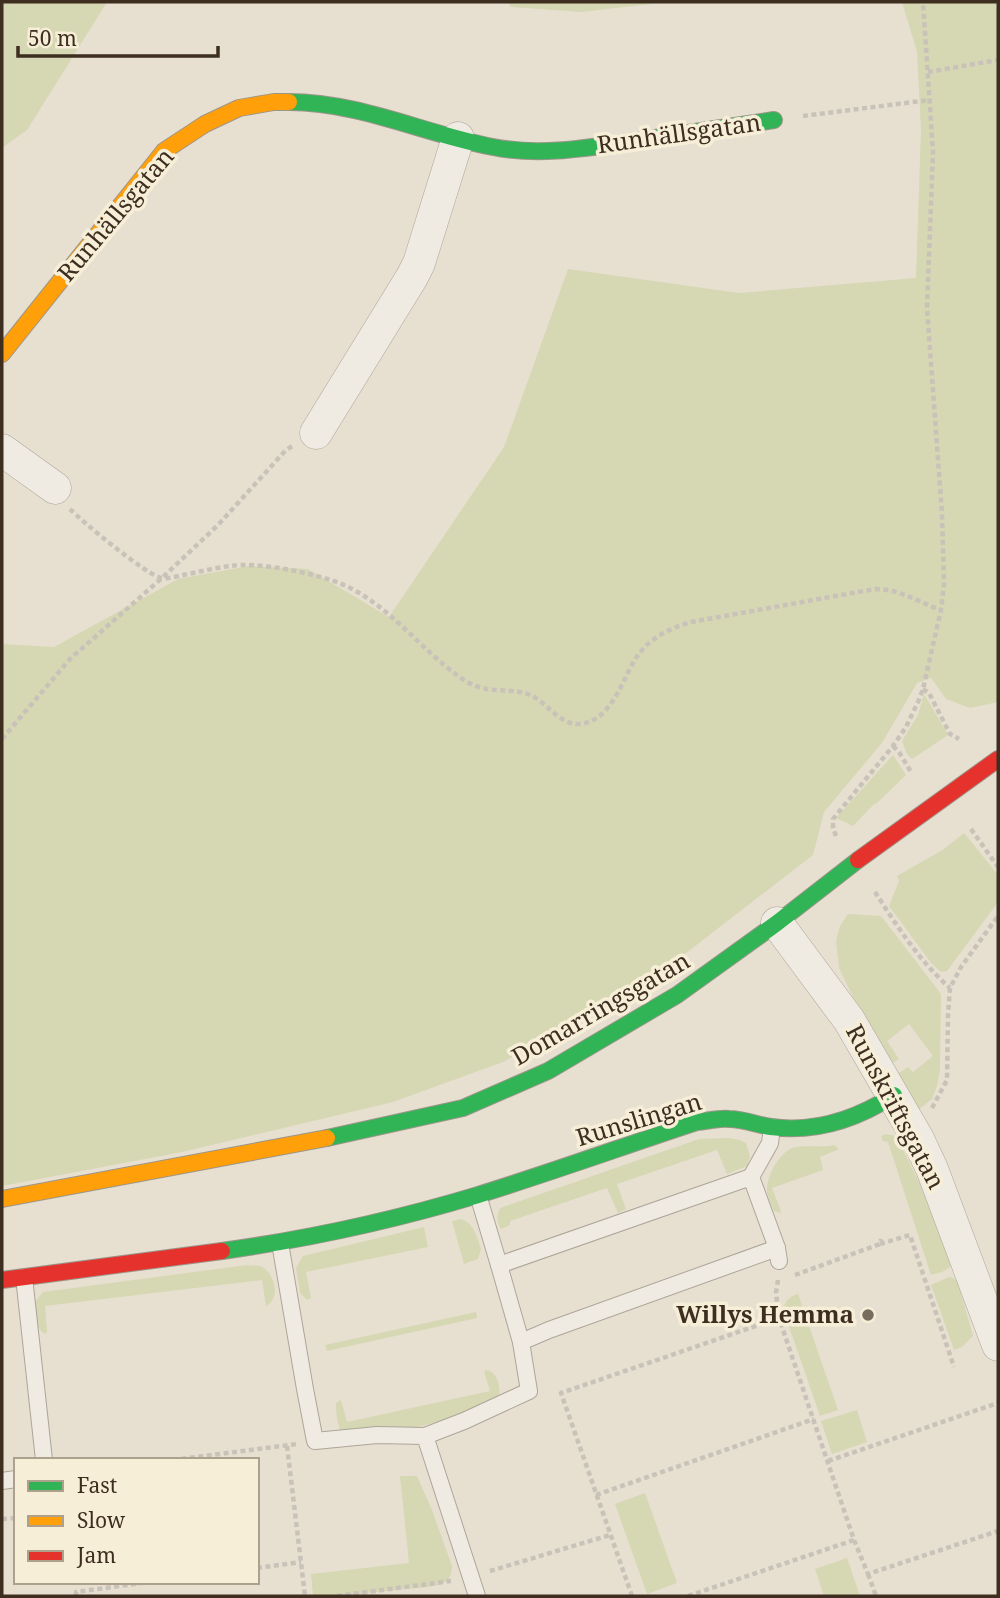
<svg xmlns="http://www.w3.org/2000/svg" width="1000" height="1598" font-family="'Noto Serif',serif">
  <style>
    .green { fill: #d6d7b3 }
    .lines { fill: none; stroke-linecap: round; stroke-linejoin: round }
    .lane-casing { stroke: #ada599; stroke-width: 18 }
    .street-casing { stroke: #ada599; stroke-width: 33 }
    .fast-casing { stroke: #9c958a; stroke-width: 18 }
    .slow-casing { stroke: #9c958a; stroke-width: 18 }
    .jam-casing { stroke: #9c958a; stroke-width: 18 }
    .path { stroke: #c8c2b9; stroke-width: 4.5; stroke-dasharray: 5 3.5; stroke-linecap: butt }
    .lane { stroke: #efebe3; stroke-width: 16 }
    .street { stroke: #efebe3; stroke-width: 32 }
    .fast { stroke: #30b455; stroke-width: 16 }
    .slow { stroke: #ff9f0a; stroke-width: 16 }
    .jam { stroke: #e5322d; stroke-width: 16 }
    .poi-dot { fill: #786c5e; stroke: #f7eed8; stroke-width: 2.5 }
    .labels { text-anchor: middle; stroke-width: 7; stroke-linejoin: round; paint-order: stroke }
    .street-label { font-size: 24px; fill: #3d2e20; stroke: #f7eed8 }
    .poi-label { font-size: 24px; font-weight: bold; fill: #3d2e20; stroke: #f7eed8; text-anchor: end }
  </style>
  <rect width="100%" height="100%" fill="#e7e0d1"/>
  <g class="green">
    <polygon points="2,2 107,2 27,130 2,148"/>
    <polygon points="507,2 668,2 581,12 511,7"/>
    <polygon points="902,2 998,2 998,702 970,708 946,699 931,678 917,683 882,743 824,812 813,855 637,991 503,1062 393,1102 182,1152 2,1186 2,644 54,647 178,579 248,566 308,569 389,617 504,447 568,269 739,293 916,278 921,129 917,52"/>
    <polygon points="924,694 948,735 912,759 907,754 902,741 918,715"/>
    <polygon points="893,755 906,775 877,803 873,805 853,826 836,818"/>
    <polygon points="964,833 998,875 998,902 947,971 941,972 932,964 889,906 899,881 897,876 944,849"/>
    <polygon points="848,914 881,916 941,994 940,1069 937,1086 932,1099 918,1110 896,1075 908,1067 913,1072 933,1056 909,1024 887,1041 899,1059 891,1064 853,997 839,968 836,941 840,926"/>
    <path d="M886,1134l9,2 3,3 27,56 26,67v4c-6,6 -13,7 -20,9l-43,-133 -5,-1 -2,-5z"/>
    <path d="M729,1138l11,2 6,3 4,13 -3,10 -20,8 -10,-24 -100,34 9,25 -8,4 -11,-25 -97,33v4l-9,4c-5,-8 -4,-14 -1,-21l199,-69z"/>
    <path d="M834,1145l5,4 -19,8 3,13 -51,18 9,23 -1,2 -6,-2c-2,-6 -7,-14 -7,-21 0,-15 13,-40 29,-43 12,-2 25,1 38,-2z"/>
    <path d="M461,1219c13,4 16,18 20,30l-3,10 -14,5 -12,-43z"/>
    <polygon points="424,1227 428,1247 306,1272 311,1298 307,1300 300,1293 296,1268 303,1256"/>
    <path d="M247,1265c4,1 9,0 13,1 14,5 22,32 6,40l-4,-26 -217,26 2,26 -2,2c-11,-7 -10,-20 -10,-32l8,-10z"/>
    <polygon points="949,1277 955,1279 958,1283 973,1336 962,1347 954,1350 931,1285"/>
    <path d="M798,1294l40,116 -18,6 -36,-104c-1,-9 4,-15 14,-18z"/>
    <polygon points="476,1312 477,1318 327,1351 325,1345"/>
    <path d="M485,1370c12,0 16,17 14,27 -30,16 -75,31 -109,35 -16,2 -33,0 -49,0 -4,-9 -5,-19 -5,-29l5,-3 6,22 143,-31 -6,-19z"/>
    <polygon points="857,1410 867,1442 832,1454 821,1421"/>
    <path d="M400,1476h17l15,34 20,56c0,7 -2,14 -9,17 -11,5 -26,5 -38,6 -30,3 -61,7 -92,7l-2,-22 98,-11z"/>
    <polygon points="645,1493 677,1583 647,1594 615,1504"/>
    <polygon points="847,1558 860,1596 824,1596 815,1569"/>
  </g>
  <g class="lines">
    <g class="lane-casing">
      <g id="lane">
        <polyline points="772,1127 770,1143 751,1177 777,1248 779,1261"/>
        <polyline points="280,1243 305,1389 315,1441 377,1435 425,1436 477,1596"/>
        <polyline points="499,1265 751,1177"/>
        <polyline points="24,1277 44,1460"/>
        <polyline points="521,1342 549,1330 777,1248"/>
        <polyline points="425,1436 464,1421 529,1391 521,1342 499,1265 478,1195"/>
        <polyline points="2,1481 16,1479"/>
      </g>
    </g>
    <g class="street-casing">
      <g id="street">
        <polyline points="316,433 412,277 419,263 458,138"/>
        <polyline points="2,450 55,488"/>
        <polyline points="777,923 849,1020 918,1139 932,1169 998,1345"/>
      </g>
    </g>
    <g class="fast-casing">
      <g id="fast">
        <path d="M289,102c70,0 136,32 204,45 49,10 99,0 149,-7 44,-7 88,-13 132,-20"/>
        <polyline points="327,1138 463,1108 548,1071 677,995 777,923 858,860"/>
        <path d="M222,1251c86,-12 173,-31 256,-56 74,-23 146,-49 219,-73 11,-1 21,-4 32,-3 15,0 28,6 42,8 45,6 86,-8 123,-32"/>
      </g>
    </g>
    <g class="slow-casing">
      <g id="slow">
        <polyline points="2,354 164,151 205,124 239,108 274,102 289,102"/>
        <polyline points="2,1199 327,1138"/>
      </g>
    </g>
    <g class="jam-casing">
      <g id="jam">
        <polyline points="858,860 998,759"/>
        <polyline points="2,1280 222,1251"/>
      </g>
    </g>
    <g class="path">
      <polyline points="928,72 998,60"/>
      <polyline points="803,116 929,100"/>
      <path d="M70,509c10,11 79,68 92,69 7,1 15,-2 21,-3 16,-3 31,-7 47,-9 27,-5 89,8 114,19 47,21 78,67 120,95 24,16 45,6 66,15 17,7 29,30 49,29 34,-3 43,-46 59,-69 13,-18 33,-27 53,-33l184,-33c25,0 43,13 66,21"/>
      <polyline points="923,689 929,693 950,734 959,739"/>
      <polyline points="2,739 70,659 162,578 218,525 286,450 294,445"/>
      <polyline points="893,746 899,752 911,772"/>
      <polyline points="971,829 998,867"/>
      <polyline points="836,836 833,828 833,819 893,746 906,727 918,702 923,689 941,610 944,584 942,514 927,308 933,152 923,2"/>
      <path d="M875,892c22,34 45,70 75,96"/>
      <polyline points="932,1108 947,1080 948,1015 950,988 961,967 998,916"/>
      <polyline points="880,1244 910,1235 954,1367"/>
      <polyline points="795,1275 880,1244 881,1239"/>
      <polyline points="778,1280 776,1293 779,1318"/>
      <polyline points="287,1446 305,1596"/>
      <polyline points="173,1460 297,1444"/>
      <polyline points="828,1461 998,1403"/>
      <polyline points="596,1495 814,1419"/>
      <polyline points="2,1519 16,1518"/>
      <polyline points="257,1568 301,1562"/>
      <polyline points="490,1571 610,1535"/>
      <polyline points="868,1574 876,1596"/>
      <polyline points="76,1596 76,1592 149,1582"/>
      <polyline points="337,1596 451,1581"/>
      <polyline points="632,1596 561,1393 779,1318 854,1540 868,1574 998,1531"/>
      <polyline points="688,1596 854,1540"/>
    </g>
    <use href="#lane" class="lane"/>
    <use href="#street" class="street"/>
    <use href="#fast" class="fast"/>
    <use href="#slow" class="slow"/>
    <use href="#jam" class="jam"/>
  </g>
  <circle class="poi-dot" cx="868" cy="1315" r="7"/>
  <g class="labels">
    <g class="street-label">
      <text transform="translate(679 134) rotate(-8)" y="8">Runhällsgatan</text>
      <text transform="translate(116 215) rotate(-50)" y="8">Runhällsgatan</text>
      <text transform="translate(601 1009) rotate(-30)" y="8">Domarringsgatan</text>
      <text transform="translate(895 1107) rotate(62)" y="8">Runskriftsgatan</text>
      <text transform="translate(639 1120) rotate(-17)" y="8">Runslingan</text>
    </g>
    <g class="poi-label">
      <text x="854" y="1323">Willys Hemma</text>
    </g>
  </g>
  <rect width="1000" height="1598" fill="none" stroke="#3d2e20" stroke-width="7"/>
  <rect x="14" y="1458" width="245" height="126" fill="#f7eed8" stroke="#ada18e" stroke-width="2"/>
  <rect x="28" y="1481" width="35" height="10" fill="#30b455" stroke="#ada18e" stroke-width="2"/>
  <text x="77" y="1493" font-size="21" fill="#3d2e20">Fast</text>
  <rect x="28" y="1516" width="35" height="10" fill="#ff9f0a" stroke="#ada18e" stroke-width="2"/>
  <text x="77" y="1528" font-size="21" fill="#3d2e20">Slow</text>
  <rect x="28" y="1551" width="35" height="10" fill="#e5322d" stroke="#ada18e" stroke-width="2"/>
  <text x="77" y="1563" font-size="21" fill="#3d2e20">Jam</text>
  <path d="M18 46v10h200v-10" fill="none" stroke="#3d2e20" stroke-width="3.5"/>
  <text x="28" y="46" font-size="21" fill="#3d2e20" stroke="#f7eed8" stroke-width="5" paint-order="stroke">50 m</text>
</svg>
